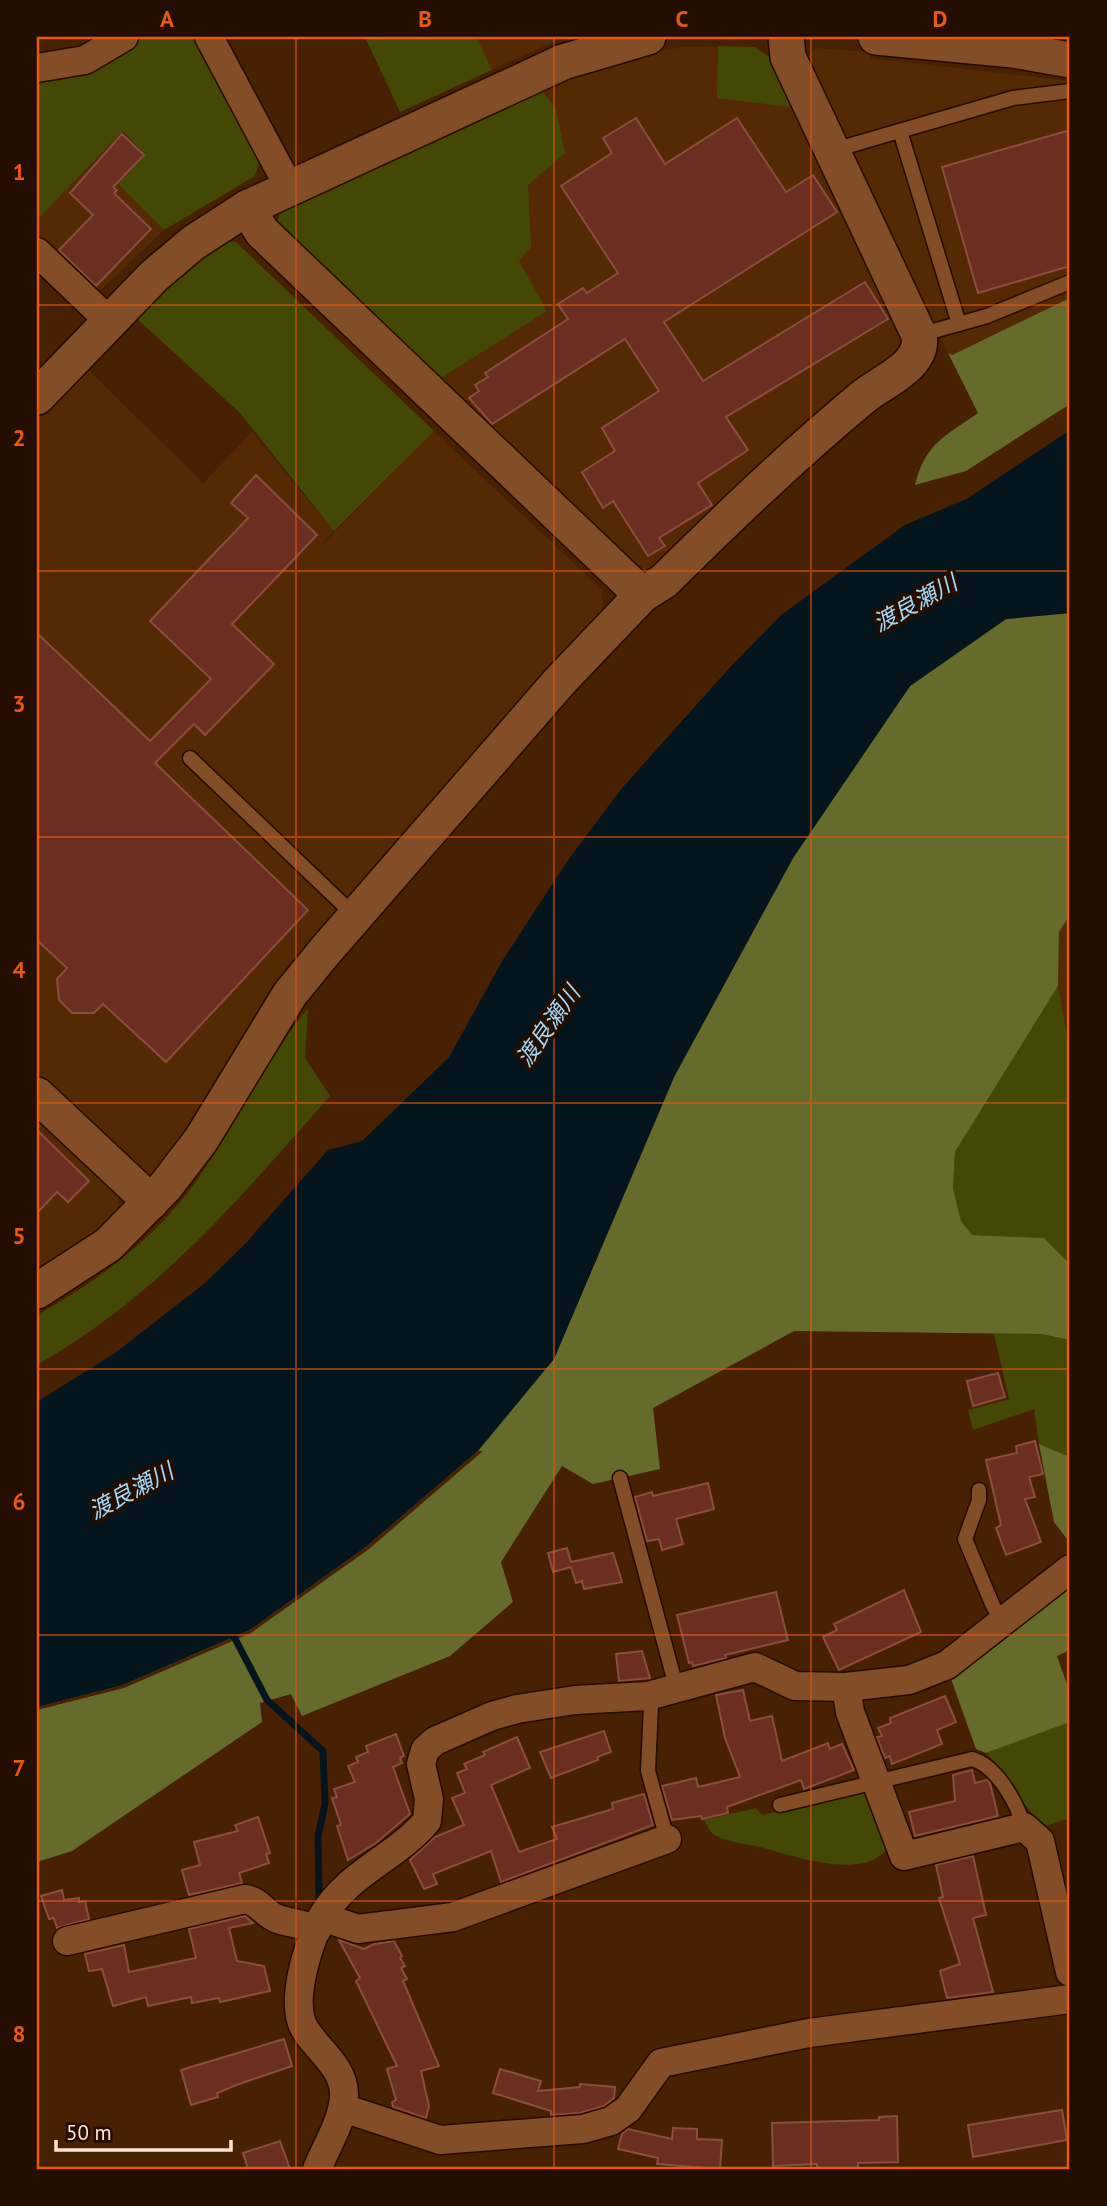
<svg xmlns="http://www.w3.org/2000/svg" width="1107" height="2206" font-family="'PT Sans','Noto Sans JP',sans-serif">
  <style>
    .built { fill: #542904 }
    .green { fill: #434804 }
    .forest { fill: #656c2b }
    .water { fill: #05151e }
    .pier { fill: #472102 }
    .lines { fill: none; stroke-linecap: round; stroke-linejoin: round }
    .stream { stroke: #05151e; stroke-width: 7 }
    .building { fill: #6a2f21; stroke: #8b4d3d; stroke-width: 2 }
    .service-casing { stroke: #260c00; stroke-width: 17 }
    .minor-casing { stroke: #260c00; stroke-width: 31 }
    .tertiary-casing { stroke: #260c00; stroke-width: 38 }
    .service { stroke: #824d27; stroke-width: 14 }
    .minor { stroke: #824d27; stroke-width: 28 }
    .tertiary { stroke: #824d27; stroke-width: 35 }
    .grid { fill: none; stroke: #e8590c; stroke-width: 2; stroke-opacity: 0.55 }
    .labels { text-anchor: middle; stroke-width: 7; stroke-linejoin: round; paint-order: stroke }
    .water-label { font-size: 23px; font-style: italic; fill: #a3d9f9; stroke: #240e01 }
    .neatline { fill: none; stroke: #e8590c; stroke-width: 2.5 }
    .grid-label { font-size: 23px; text-anchor: middle; font-weight: bold; fill: #e8590c }
  </style>
  <rect width="100%" height="100%" fill="#472102"/>
  <g class="built">
    <polygon points="477,37 565,37 492,70"/>
    <polygon points="684,47 754,47 768,56 903,333 901,353 654,573 634,574 487,431 280,208 540,88 642,54"/>
    <polygon points="816,48 870,52 870,58 1070,81 1070,298 951,355 948,353 804,61"/>
    <polygon points="123,131 145,155 119,184 164,230 102,289 95,290 37,236 37,220"/>
    <polygon points="85,366 203,483 252,432 334,531 312,555 434,431 602,590 603,611 156,1175 138,1175 37,1080 37,416"/>
    <polygon points="1070,915 1070,1052 1058,986 1059,932"/>
    <polygon points="37,1118 118,1196 119,1215 69,1255 37,1274"/>
  </g>
  <g class="green">
    <polygon points="142,37 196,37 260,160 255,176 164,230 118,184 145,155 123,131 37,220 37,81 91,72"/>
    <polygon points="365,37 477,37 492,70 400,112"/>
    <polygon points="718,46 754,47 768,56 791,107 717,98"/>
    <polygon points="540,88 556,109 565,153 528,185 531,247 519,261 547,311 435,382 277,229 280,208"/>
    <polygon points="221,242 236,242 434,431 334,531 240,413 134,316"/>
    <polygon points="1058,986 1070,1052 1070,1264 1044,1238 972,1235 961,1221 953,1188 955,1152"/>
    <path d="M308,1008l-3,50 25,38c-92,104 -170,198 -293,269v-50c58,-32 115,-74 155,-128 42,-58 71,-123 116,-179z"/>
    <polygon points="994,1334 1041,1334 1070,1340 1070,1457 1039,1444 1034,1409 973,1430 968,1410 1009,1399"/>
    <path d="M1070,1722v96l-24,8c-25,-19 -38,-50 -60,-73z"/>
    <path d="M868,1792l22,51c-18,41 -97,13 -130,4 -14,-3 -35,-5 -47,-13 -4,-3 -6,-9 -9,-14l52,-12 6,7z"/>
  </g>
  <g class="forest">
    <path d="M1070,298v106l-104,67 -51,14c10,-41 30,-49 63,-72l-30,-60 4,2z"/>
    <polygon points="1070,613 1070,915 1059,932 1058,986 955,1152 953,1188 961,1221 972,1235 1044,1238 1070,1264 1070,1340 1041,1334 794,1331 653,1408 660,1469 593,1484 562,1466 501,1562 513,1602 450,1656 302,1716 291,1694 260,1703 262,1722 72,1851 37,1862 37,1707 123,1685 554,1359 674,1077 793,858 910,686 1006,619"/>
    <polygon points="1039,1444 1070,1457 1070,1543 1054,1522"/>
    <polygon points="1070,1581 1070,1650 1057,1656 1070,1693 1070,1722 986,1753 976,1749 951,1679"/>
  </g>
  <polygon class="water" points="1070,430 1070,613 1006,619 910,686 793,858 674,1077 554,1359 478,1451 366,1547 250,1630 123,1685 37,1707 37,1402 115,1353 205,1283 245,1244 328,1150 362,1141 449,1057 502,961 570,857 621,789 731,666 781,615 905,524 966,499"/>
  <g class="pier">
    <polygon points="1070,427 1070,430 966,499 905,525 781,615 731,666 621,789 570,857 502,961 449,1057 362,1141 328,1150 330,1146 361,1138 447,1055 500,959 567,855 619,787 728,663 778,612 903,522 964,495"/>
    <polygon points="478,1451 483,1451 369,1549 251,1633 124,1688 37,1710 37,1707 123,1685 250,1630 366,1547"/>
  </g>
  <g class="lines">
    <polyline class="stream" points="230,1629 267,1700 323,1751 325,1804 318,1836 319,1895"/>
  </g>
  <g class="building">
    <polygon points="636,118 665,164 737,118 786,192 813,175 837,212 664,322 703,381 865,282 888,319 726,417 748,450 698,483 712,505 659,538 665,546 648,556 613,501 603,508 582,472 615,451 602,428 659,391 625,339 492,424 469,398 479,391 475,385 488,377 485,373 568,319 558,304 583,288 587,293 618,273 561,186 612,153 603,138"/>
    <polygon points="1070,130 1070,266 978,293 942,167"/>
    <polygon points="122,134 144,155 113,187 117,190 114,193 151,229 96,286 59,250 93,215 70,193"/>
    <polygon points="256,475 317,535 232,624 274,664 205,735 194,724 155,763 308,910 166,1062 103,1004 94,1013 72,1013 59,1000 57,979 67,968 37,940 37,633 150,741 211,679 150,621 248,518 231,503"/>
    <polygon points="37,1130 89,1181 68,1202 57,1192 37,1213"/>
    <polygon points="998,1373 1005,1397 973,1406 967,1381"/>
    <polygon points="1035,1441 1043,1474 1029,1477 1035,1497 1025,1499 1041,1542 1006,1555 996,1528 1001,1525 986,1460 1017,1453 1016,1446"/>
    <polygon points="708,1483 714,1509 676,1519 683,1544 662,1550 659,1539 647,1541 635,1497 652,1492 653,1496"/>
    <polygon points="567,1548 571,1562 613,1553 622,1582 584,1589 582,1581 576,1583 571,1567 553,1572 548,1553"/>
    <polygon points="904,1590 921,1632 839,1670 823,1637 837,1630 834,1624"/>
    <polygon points="776,1592 788,1640 725,1655 726,1658 693,1666 692,1662 689,1663 677,1615"/>
    <polygon points="642,1651 650,1678 619,1681 616,1654"/>
    <polygon points="743,1690 750,1721 772,1716 782,1761 828,1743 830,1749 842,1744 854,1770 804,1789 801,1780 727,1807 728,1813 702,1819 701,1816 672,1820 662,1786 696,1778 698,1787 740,1777 725,1738 716,1695"/>
    <polygon points="945,1696 956,1722 937,1730 942,1744 892,1764 890,1756 885,1758 877,1737 882,1736 878,1728 891,1723 890,1718"/>
    <polygon points="604,1731 611,1752 597,1757 598,1760 551,1778 540,1752"/>
    <polygon points="396,1734 404,1756 400,1758 402,1763 393,1767 410,1814 376,1843 348,1860 337,1826 341,1825 332,1798 337,1797 334,1789 355,1782 348,1766 358,1762 356,1757 368,1752 366,1746"/>
    <polygon points="517,1737 530,1768 491,1785 519,1852 557,1839 552,1827 613,1809 612,1803 644,1794 653,1825 501,1882 491,1851 433,1874 437,1884 424,1889 410,1860 435,1837 464,1825 452,1798 465,1793 457,1773 467,1769 464,1764 485,1755 483,1752"/>
    <polygon points="972,1770 975,1783 987,1780 990,1783 998,1816 915,1836 909,1812 955,1801 953,1775"/>
    <polygon points="258,1817 270,1853 266,1854 269,1863 239,1873 242,1883 189,1895 182,1870 200,1865 194,1842 238,1831 235,1825"/>
    <polygon points="973,1856 986,1915 973,1918 993,1992 947,1998 940,1971 960,1964 939,1898 943,1897 936,1865"/>
    <polygon points="62,1890 64,1900 79,1898 79,1902 85,1901 89,1919 57,1928 54,1918 49,1919 41,1896"/>
    <polygon points="245,1916 253,1923 229,1928 237,1961 264,1966 270,1991 220,2002 219,1998 192,2003 191,1997 148,2006 146,1997 113,2006 102,1969 89,1971 85,1954 124,1945 129,1972 196,1958 189,1929"/>
    <polygon points="339,1940 364,1949 374,1944 394,1941 402,1956 400,1958 405,1966 401,1968 407,1979 403,1981 439,2066 421,2071 429,2106 426,2118 393,2107 392,2102 396,2100 387,2069 397,2066 356,1981 360,1978"/>
    <polygon points="284,2039 292,2066 239,2084 217,2093 218,2097 191,2105 181,2070"/>
    <polygon points="500,2069 541,2081 538,2091 580,2087 580,2084 615,2087 614,2098 604,2106 580,2113 551,2115 551,2111 493,2093"/>
    <polygon points="1062,2110 1067,2140 973,2157 968,2125"/>
    <polygon points="897,2116 898,2162 858,2163 858,2169 829,2169 817,2168 817,2164 773,2166 772,2123 879,2120 879,2117"/>
    <polygon points="673,2128 697,2129 697,2139 722,2140 720,2169 657,2164 658,2158 618,2149 622,2134 628,2129 672,2139"/>
    <polygon points="280,2141 290,2169 248,2169 243,2153"/>
  </g>
  <g class="lines">
    <g class="service-casing">
      <g id="service">
        <polyline points="900,131 959,324"/>
        <polyline points="834,150 1013,98 1070,91"/>
        <polyline points="919,335 987,316 1070,282"/>
        <polyline points="190,758 355,916"/>
        <polyline points="620,1478 677,1690"/>
        <polyline points="979,1490 979,1500 965,1539 993,1606 1004,1623"/>
        <polyline points="648,1696 651,1705 648,1771 667,1839"/>
        <path d="M780,1805l192,-46c25,7 45,44 52,68"/>
      </g>
    </g>
    <g class="minor-casing">
      <g id="minor">
        <polyline points="209,37 289,187"/>
        <polyline points="37,68 85,60 124,37"/>
        <polyline points="37,252 109,321"/>
        <polyline points="846,1687 850,1712 904,1856 1024,1827 1040,1841 1070,1972"/>
        <polyline points="322,1917 358,1929 453,1917 667,1839"/>
        <path d="M67,1941l178,-42c15,2 20,16 33,20 14,5 25,4 39,11"/>
        <polyline points="343,2108 440,2140 583,2129 611,2121 628,2109 661,2063 809,2033 1070,1999"/>
        <path d="M317,2169c9,-22 27,-50 27,-75 0,-26 -25,-43 -38,-63 -18,-26 2,-86 15,-112 24,-45 75,-61 106,-98l2,-22 -8,-35 4,-14 10,-9 57,-25 25,-7 58,-9 73,-4 107,-29 40,19 51,1 63,-7 38,-15 123,-96"/>
      </g>
    </g>
    <g class="tertiary-casing">
      <g id="tertiary">
        <polyline points="876,37 1013,50 1070,60"/>
        <polyline points="247,208 262,232 642,595"/>
        <polyline points="37,397 154,276 193,243 247,208 563,62 648,37"/>
        <polyline points="37,1095 151,1202"/>
        <path d="M37,1291l71,-46 57,-58 36,-47 89,-146 36,-44 234,-269 82,-86 22,-14c64,-63 128,-125 198,-183 20,-17 63,-32 57,-63l-131,-278 -2,-20"/>
      </g>
    </g>
    <use href="#service" class="service"/>
    <use href="#minor" class="minor"/>
    <use href="#tertiary" class="tertiary"/>
  </g>
  <path class="grid" d="M296,37v2132M554,37v2132M811,37v2132M37,305h1033M37,571h1033M37,837h1033M37,1103h1033M37,1369h1033M37,1635h1033M37,1901h1033"/>
  <g class="labels">
    <g class="water-label">
      <text transform="translate(915 603) rotate(-29)" y="8">渡良瀬川</text>
      <text transform="translate(548 1026) rotate(-55)" y="8">渡良瀬川</text>
      <text transform="translate(131 1491) rotate(-28)" y="8">渡良瀬川</text>
    </g>
  </g>
  <rect width="1107" height="2206" fill="none" stroke="#240e01" stroke-width="77"/>
  <path d="M56 2140v10h175v-10" fill="none" stroke="#ffe6d5" stroke-width="3.5"/>
  <text x="66" y="2140" font-size="21" fill="#ffe6d5" stroke="#240e01" stroke-width="5" paint-order="stroke">50 m</text>
  <rect x="38" y="38" width="1030" height="2130" class="neatline"/>
  <g class="grid-label">
    <text x="167" y="27">A</text>
    <text x="425" y="27">B</text>
    <text x="682" y="27">C</text>
    <text x="940" y="27">D</text>
    <text x="19" y="180">1</text>
    <text x="19" y="446">2</text>
    <text x="19" y="712">3</text>
    <text x="19" y="978">4</text>
    <text x="19" y="1244">5</text>
    <text x="19" y="1510">6</text>
    <text x="19" y="1776">7</text>
    <text x="19" y="2042">8</text>
  </g>
</svg>
